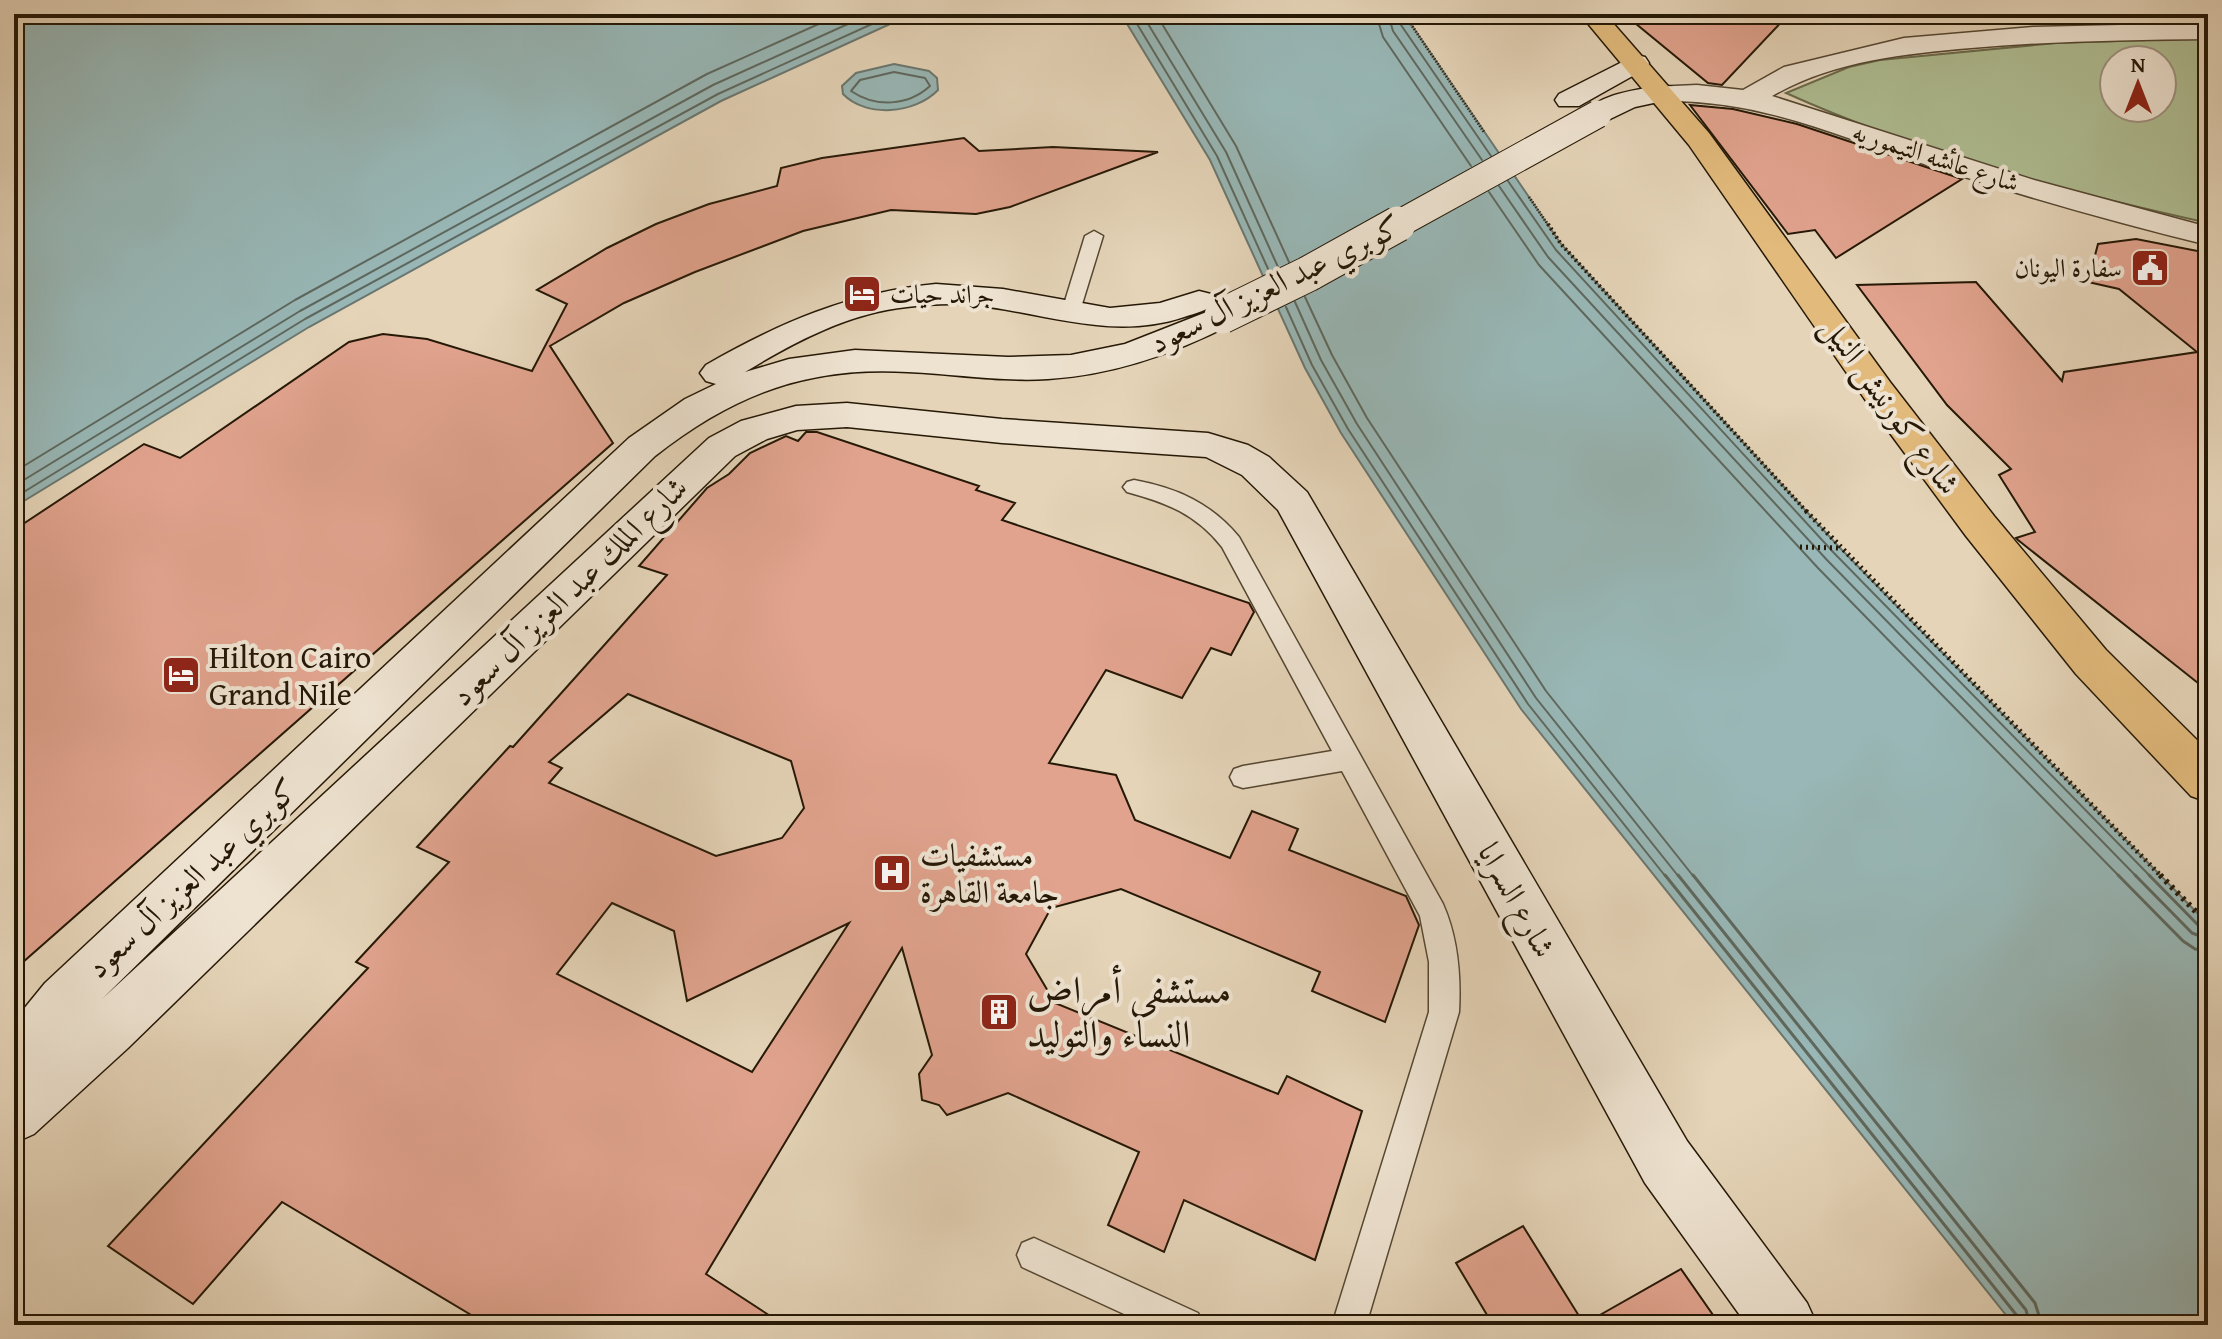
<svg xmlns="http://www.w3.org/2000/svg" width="2222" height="1339" font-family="'Gentium Book Plus',Amiri,serif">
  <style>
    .green { fill: #afbe93; stroke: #6a6b4c; stroke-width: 2; fill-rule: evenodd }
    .water { fill: #98b7b6; stroke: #6a7770; stroke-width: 2 }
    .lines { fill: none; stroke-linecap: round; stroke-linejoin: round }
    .shore-far1 { stroke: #5e685e; stroke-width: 2 }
    .shore { stroke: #5e685e; stroke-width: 3 }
    .building { fill: #e1a38e; stroke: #251806; stroke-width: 2; fill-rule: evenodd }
    .lane-casing { stroke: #554732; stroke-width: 3 }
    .street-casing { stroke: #554732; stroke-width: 3 }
    .secondary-casing { stroke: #251806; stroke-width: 3 }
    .highway-casing { stroke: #251806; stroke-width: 3 }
    .path-far3 { stroke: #251806; stroke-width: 3; stroke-dasharray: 1 2; stroke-linecap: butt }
    .path-far2 { stroke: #251806; stroke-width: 4; stroke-dasharray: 2 3; stroke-linecap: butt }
    .path-far1 { stroke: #251806; stroke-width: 5; stroke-dasharray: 2 4; stroke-linecap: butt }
    .path { stroke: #251806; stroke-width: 6; stroke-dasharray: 3 5; stroke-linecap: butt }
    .lane { fill: #eee3d1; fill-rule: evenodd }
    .street { fill: #eee3d1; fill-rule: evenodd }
    .secondary { fill: #eee3d1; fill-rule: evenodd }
    .highway { fill: #e2ba7c; fill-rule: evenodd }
    .secondary-bridge-far1-casing { stroke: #251806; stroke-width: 29; stroke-linecap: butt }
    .secondary-bridge-casing { stroke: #251806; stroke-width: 37; stroke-linecap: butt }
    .secondary-bridge-far1 { stroke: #eee3d1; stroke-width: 27 }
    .secondary-bridge { stroke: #eee3d1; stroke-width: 35 }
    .labels { text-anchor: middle; stroke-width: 8; stroke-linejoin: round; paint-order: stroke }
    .far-street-label { font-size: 26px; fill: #251806; stroke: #eee3d1 }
    .far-poi-label { font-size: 26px; fill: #251806; stroke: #eee3d1; text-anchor: end }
    .street-label { font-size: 32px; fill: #251806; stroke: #eee3d1 }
    .poi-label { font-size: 32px; fill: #251806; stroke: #eee3d1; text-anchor: start }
    .near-poi-label { font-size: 38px; fill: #251806; stroke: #eee3d1; text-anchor: start }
  </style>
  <rect width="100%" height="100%" fill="#e5d4b8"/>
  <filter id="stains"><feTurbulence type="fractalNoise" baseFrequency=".0025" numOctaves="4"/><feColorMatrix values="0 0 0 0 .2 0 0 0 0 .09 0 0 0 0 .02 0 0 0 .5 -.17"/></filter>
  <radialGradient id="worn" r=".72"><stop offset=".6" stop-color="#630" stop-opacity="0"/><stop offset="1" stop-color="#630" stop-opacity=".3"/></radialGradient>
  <path class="green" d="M2208,38v185c-144,-32 -287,-69 -422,-130l63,-26 31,-7 176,-17zM2114,60h48v48h-48z"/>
  <g class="water">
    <polygon points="14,14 912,14 721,101 309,327 14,507"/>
    <polygon points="1121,14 1404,14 1561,244 1840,548 2208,924 2208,1325 2014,1325 1521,709 1341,433 1305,368 1210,160"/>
    <path d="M894,64l35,7 8,7 1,12c-23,24 -72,28 -95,4l-1,-8 14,-13z"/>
  </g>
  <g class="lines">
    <g class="shore-far1">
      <polyline points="1131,14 1217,156 1269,271"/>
      <polyline points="1142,14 1226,152 1278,267"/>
      <polyline points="1156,14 1236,146 1289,262"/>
      <polyline points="1376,14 1383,37 1471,166"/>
      <polyline points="1388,14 1393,31 1482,160"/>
      <polyline points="1398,14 1401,25 1491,156"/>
      <path d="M894,72l31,6 5,8c-22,20 -54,22 -79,5l9,-11z"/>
      <polyline points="1508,181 1556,250 1834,553 2151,877"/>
      <polyline points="1499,186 1548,257 1827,560 2137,877"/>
      <polyline points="1489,192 1539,265 1818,568 2120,877"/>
      <polyline points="1305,297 1332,355 1367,418 1546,691 1694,877"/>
      <polyline points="1295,302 1321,360 1357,424 1536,698 1679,877"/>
      <polyline points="1286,307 1312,365 1348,429 1528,704 1666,877"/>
      <polyline points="14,472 295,300 707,74 841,14"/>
      <polyline points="14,486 300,311 713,85 870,14"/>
      <polyline points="14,498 305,319 718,94 894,14"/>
    </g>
    <g class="shore">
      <polyline points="1665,875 2018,1317 2020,1325"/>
      <polyline points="1678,875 2026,1310 2030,1325"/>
      <polyline points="1693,875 2035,1303 2042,1325"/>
      <polyline points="2118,875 2183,941 2195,949 2208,951"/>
      <polyline points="2135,875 2192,933 2208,939"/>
      <polyline points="2149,875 2199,926 2208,929"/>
    </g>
  </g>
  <g class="building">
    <polygon points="1624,14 1789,14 1722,85 1708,83"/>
    <polygon points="1690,105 1733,109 1797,124 1962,179 1836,258 1815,230 1788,234"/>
    <polygon points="964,138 979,151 1053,147 1158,152 1010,207 976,214 891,210 803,231 695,272 624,303 550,346 613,443 14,970 14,530 144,444 180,458 349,342 383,334 427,339 532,371 567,304 537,290 607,248 656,224 709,204 777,186 781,168 822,158"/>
    <polygon points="2136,239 2208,253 2208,691 2018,540 2016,538 2035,532 1999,475 2011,469 1947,405 1857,285 1976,282 2062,381 2064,372 2197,352 2119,289 2088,282 2098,244"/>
    <path d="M806,432h11l162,54 -3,4 39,13 -13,17 247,83 5,9 -23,43 -20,-7 -29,50 -76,-28 -57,93 67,12 19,45 95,38 22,-47 46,18 -9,21 117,46 13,29 -34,97 -73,-31 8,-19 -199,-83 -70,19 -25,46 29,49 223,91 9,-18 75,35 -47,149 -131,-60 -20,52 -56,-27 31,-73 -131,-59 -61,22 -8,-10 -17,-5 -3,-26 13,-19 -30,-107 -196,326 78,51h-296l-206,-123 -89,102 -85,-58 260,-278 -12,-6 93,-100 -32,-15 93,-101 3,1 154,-172 -28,-9 68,-78 22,-14 21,-21 36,-17 12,5zM628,694l163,67 13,47 -22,30 -66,18 -167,-73 13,-15 -13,-6zM612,903l62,28 13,70 162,-78 -97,149 -195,-98z"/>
    <polygon points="1523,1226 1584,1324 1681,1269 1720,1325 1493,1325 1456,1263"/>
  </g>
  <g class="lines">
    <g class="lane-casing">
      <g id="lane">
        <polygon points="1094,231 1103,236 1079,314 1076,318 1064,318 1061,314 1085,236"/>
        <path d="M1134,480c43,8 77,23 105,57l204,367c15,34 18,71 16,108l-93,313h-34l97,-313v-50l-9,-46 -78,-145 -99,17 -9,-3 -4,-8 4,-8 9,-3 89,-15 -110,-204c-26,-33 -55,-44 -95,-55l-4,-5 4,-5z"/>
        <polygon points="1034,1238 1198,1313 1203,1325 1148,1325 1022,1267 1017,1255 1022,1243"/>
      </g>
    </g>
    <g class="street-casing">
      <path id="street" d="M2208,23v16c-79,1 -158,2 -237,9 -69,6 -138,13 -199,48l262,84 174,47v18c-95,-23 -188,-50 -281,-80 -94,-30 -163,-65 -265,-64l-10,-2 -4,-6 4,-6 45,-2 46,5 41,-23 120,-29 129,-11z"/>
    </g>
    <g class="secondary-casing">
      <g id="secondary">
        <polygon points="1636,55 1645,57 1649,63 1645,69 1579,106 1559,106 1555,100 1559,94"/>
        <path d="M1662,85l10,2 4,6 -4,6 -37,8 -27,13 -10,2 -10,-2 -4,-6c15,-21 55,-24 78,-29z"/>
        <path d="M936,284l67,5 107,19 50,-5 39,-12 12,3 5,7c-8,10 -20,12 -32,16 -72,24 -138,-4 -210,-12 -22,-2 -44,-1 -67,2 -58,6 -113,35 -162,65l44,-13 66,-9 153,7 63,-2 54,-11 97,-38 12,3 5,7 -5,7c-58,30 -120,52 -186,56 -46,3 -93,-5 -140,-7 -100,-6 -174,22 -253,84l-553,543 607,-561 32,-17 55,-15 51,-3 155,16 206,14 40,12 21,12 38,35 380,649 120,162 10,22h-70l-102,-142 -367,-673 -36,-35 -36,-18 -204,-14 -155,-16 -50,3 -30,9 -32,17 -607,592 -94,86 -20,9v-122l31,-38 584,-545 56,-39 31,-15 -10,-3 -6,-8 6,-8c73,-42 145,-73 230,-81z"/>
      </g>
    </g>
    <g class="highway-casing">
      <polygon id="highway" points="1580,14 1605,14 1709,133 1890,382 1994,516 2106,650 2208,751 2208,802 2191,796 2076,674 1966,536 1864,398 1689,145"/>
    </g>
    <g class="path-far3">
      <polyline points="1404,14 1484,132"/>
      <polyline points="1529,197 1549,226"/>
    </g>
    <polyline class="path-far2" points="1548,224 1561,244 1808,513"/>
    <g class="path-far1">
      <polyline points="1806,511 2162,877"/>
      <polyline points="1800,547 1839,548"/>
    </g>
    <polyline class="path" points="2160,875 2208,924"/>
    <use href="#lane" class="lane"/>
    <use href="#street" class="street"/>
    <use href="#secondary" class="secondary"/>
    <use href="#highway" class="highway"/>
    <g class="secondary-bridge-far1-casing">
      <polyline id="secondary-bridge-far1" points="1395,226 1598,114"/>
    </g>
    <g class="secondary-bridge-casing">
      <polyline id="secondary-bridge" points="1222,316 1308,274 1398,224"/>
    </g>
    <use href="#secondary-bridge-far1" class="secondary-bridge-far1"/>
    <use href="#secondary-bridge" class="secondary-bridge"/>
  </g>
  <defs>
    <g id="civic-square" transform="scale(2)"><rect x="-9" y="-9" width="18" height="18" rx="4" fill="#8f2418" stroke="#eee3d1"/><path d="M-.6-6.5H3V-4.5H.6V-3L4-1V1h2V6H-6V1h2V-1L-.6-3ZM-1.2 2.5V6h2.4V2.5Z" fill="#fff"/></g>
    <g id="hotel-square" transform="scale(2)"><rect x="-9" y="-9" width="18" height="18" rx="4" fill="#8f2418" stroke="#eee3d1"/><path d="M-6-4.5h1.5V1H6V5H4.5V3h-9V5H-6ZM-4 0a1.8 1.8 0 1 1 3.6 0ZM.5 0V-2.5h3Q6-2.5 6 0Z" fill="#fff"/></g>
    <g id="hospital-square" transform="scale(2)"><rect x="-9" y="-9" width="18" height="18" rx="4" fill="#8f2418" stroke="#eee3d1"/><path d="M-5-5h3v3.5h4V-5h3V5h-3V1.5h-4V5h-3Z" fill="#fff"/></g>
    <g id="building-square" transform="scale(2)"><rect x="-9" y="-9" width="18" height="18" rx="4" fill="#8f2418" stroke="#eee3d1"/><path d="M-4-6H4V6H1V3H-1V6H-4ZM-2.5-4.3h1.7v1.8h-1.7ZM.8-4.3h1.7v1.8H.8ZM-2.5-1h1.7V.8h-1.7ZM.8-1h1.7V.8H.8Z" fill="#fff"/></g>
  </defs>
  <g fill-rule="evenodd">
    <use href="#civic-square" x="2150" y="268"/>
    <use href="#hotel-square" x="862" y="294"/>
    <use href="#hotel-square" x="181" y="675"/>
    <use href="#hospital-square" x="892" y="873"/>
    <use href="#building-square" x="999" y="1012"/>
  </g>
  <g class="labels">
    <g class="far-street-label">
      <text transform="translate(1936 157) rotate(18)" y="9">شارع عائشه التيموريه</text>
    </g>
    <g class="far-poi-label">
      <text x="2122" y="277">سفارة اليونان</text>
      <text x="890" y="303" text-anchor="start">جراند حيات</text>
    </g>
    <g class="street-label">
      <text transform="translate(1275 284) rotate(-26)" y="11">كوبري عبد العزيز آل سعود</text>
      <text transform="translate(1891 405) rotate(54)" y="11">شارع كورنيش النيل</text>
      <text transform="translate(569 591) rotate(-44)" y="11">شارع الملك عبد العزيز آل سعود</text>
      <text transform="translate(192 878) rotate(-43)" y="11">كوبري عبد العزيز آل سعود</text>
      <text transform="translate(1517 900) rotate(61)" y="11">شارع السرايا</text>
    </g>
    <g class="poi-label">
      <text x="209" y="668">Hilton Cairo<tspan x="209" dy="37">Grand Nile</tspan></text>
      <text x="920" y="866">مستشفيات<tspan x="920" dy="37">جامعة القاهرة</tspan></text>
    </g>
    <g class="near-poi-label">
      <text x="1027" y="1003">مستشفى أمراض<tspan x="1027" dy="44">النساء والتوليد</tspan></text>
    </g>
  </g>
  <rect width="2222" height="1339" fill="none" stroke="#e5d4b8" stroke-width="48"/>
  <rect x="16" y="16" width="2190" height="1307" fill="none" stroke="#251806" stroke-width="4"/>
  <rect x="24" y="24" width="2174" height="1291" fill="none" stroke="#251806" stroke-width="2"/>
  <g transform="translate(2138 84)"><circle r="38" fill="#eee3d1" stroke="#9e9280" stroke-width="2"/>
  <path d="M0-6L14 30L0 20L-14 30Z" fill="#8f2418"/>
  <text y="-12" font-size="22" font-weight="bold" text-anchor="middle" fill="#251806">N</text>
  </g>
  <rect width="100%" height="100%" filter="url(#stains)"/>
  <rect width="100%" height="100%" fill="url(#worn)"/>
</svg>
